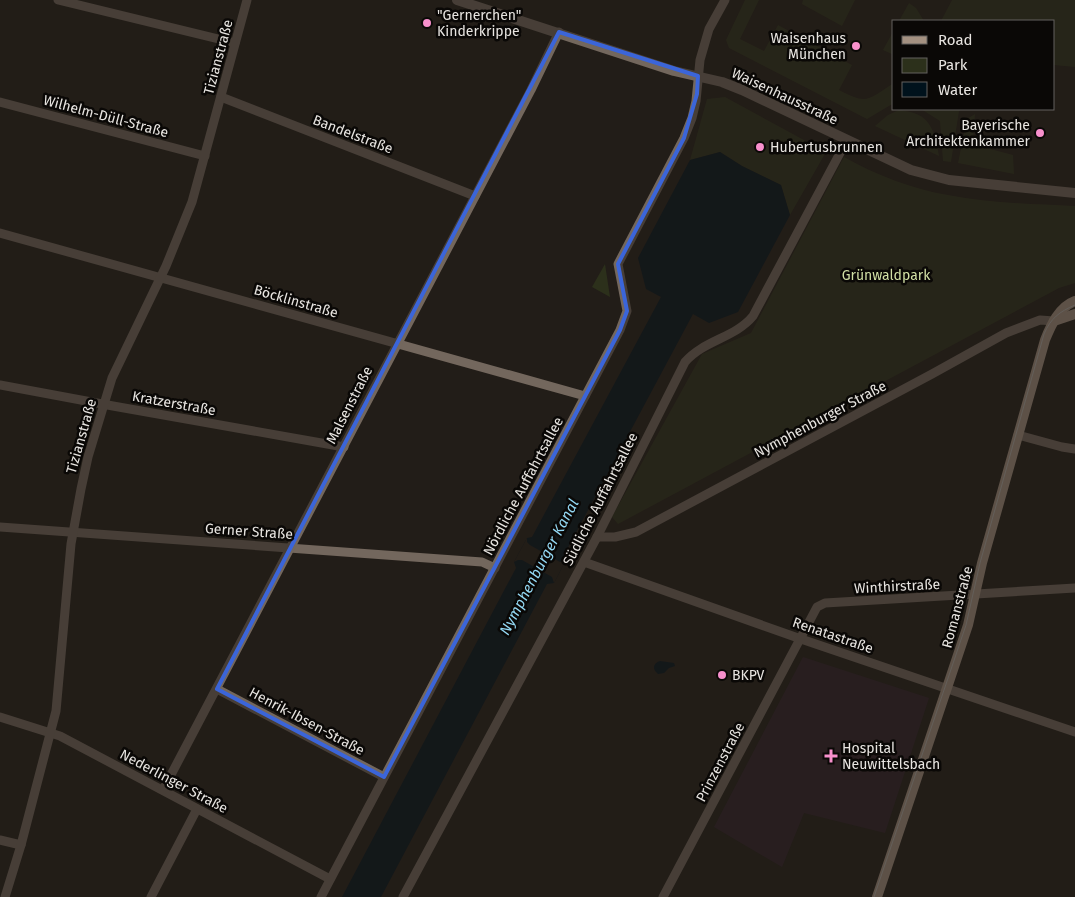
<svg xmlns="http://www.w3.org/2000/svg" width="1075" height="897" font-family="'Fira Sans',sans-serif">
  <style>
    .medical { fill: #302029 }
    .green { fill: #2c301b }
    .water { fill: #00121c }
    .pier { fill: #221d18 }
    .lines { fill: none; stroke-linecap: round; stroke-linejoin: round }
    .minor { stroke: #73675d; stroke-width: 9 }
    .tertiary { stroke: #73675d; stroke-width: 10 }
    .secondary { stroke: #a49181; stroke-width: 10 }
    .tram { stroke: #b2aeaa; stroke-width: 1 }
    .marked { fill: none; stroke: #3b65d9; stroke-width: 4; stroke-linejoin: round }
    .poi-dot { fill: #f890cc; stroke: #0a0806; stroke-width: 2 }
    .labels { text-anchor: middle; stroke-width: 5; stroke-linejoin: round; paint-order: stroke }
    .poi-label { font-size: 14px; fill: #e8e5e1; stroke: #0a0806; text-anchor: start }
    .street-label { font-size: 14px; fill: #e8e5e1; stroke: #0a0806 }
    .park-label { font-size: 14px; fill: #d1dfa5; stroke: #0a0806 }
    .water-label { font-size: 15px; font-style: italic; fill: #93d7f2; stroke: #0a0806 }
  </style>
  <rect width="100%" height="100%" fill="#221d18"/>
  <polygon class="medical" points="803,657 929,698 885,833 804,813 782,867 714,827"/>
  <g class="green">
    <path d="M745,0h14l-19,39 24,12 14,-26 74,40 -13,25c29,15 28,10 55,-7v20l-27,16 -138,-71 -3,-8z"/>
    <polygon points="803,0 855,0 842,26 802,4"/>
    <polygon points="952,0 1075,0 1075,67 1054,65 1054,21 941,21"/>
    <polygon points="909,3 916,8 924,21 899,21"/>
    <polygon points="894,30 894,55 883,50"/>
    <polygon points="725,97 826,152 790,215 781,185 742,166 720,152 690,160 707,99"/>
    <polygon points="921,109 962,109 959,111 951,162 943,161 940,121"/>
    <path d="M899,110c31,3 35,18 40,46l-64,-30 13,-11z"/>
    <polygon points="975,114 973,141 979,146 1013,155 1014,174 958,163 967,119"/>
    <path d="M844,157c32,18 68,32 104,38 42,8 85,9 127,11v77l-16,5 -441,236 -6,-7 90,-163 49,-21z"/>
    <polygon points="605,264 610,297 592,287"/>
  </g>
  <g class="water">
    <polygon points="720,152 742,166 781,185 790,215 738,312 709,323 693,314 564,555 566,560 554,583 547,584 381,897 342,897 516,568 514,562 527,538 532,537 661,297 646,289 638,258 690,160"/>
    <path d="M660,661l14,2 1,3 -6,2 -5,5 -6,1c-6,-5 -5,-11 2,-13z"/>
  </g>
  <polygon class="pier" points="527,538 527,542 530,545 560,562 566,560 554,583 552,577 522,560 518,560 514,562"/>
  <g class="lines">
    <g class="minor">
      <polyline points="58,0 235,43"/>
      <polyline points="221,97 475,196"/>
      <polyline points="0,102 205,156"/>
      <polyline points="0,233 585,396"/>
      <polyline points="0,385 113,406 344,447"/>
      <polyline points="1018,435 1062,447 1075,449"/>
      <polyline points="0,527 482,562 495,568"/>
      <polyline points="597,537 615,537 636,532 932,374 1006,333 1040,320 1054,321"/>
      <polyline points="584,562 801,639 1075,732"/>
      <polyline points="217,689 384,777"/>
      <polyline points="0,717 60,736 330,879"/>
      <polyline points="163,790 531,90 559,32"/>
      <polyline points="0,840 21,845"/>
      <polyline points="5,897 21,845 56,711 71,544 81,489 88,457 112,378 166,266 192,202 247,0"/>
      <polyline points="151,897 197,809"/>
      <polyline points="321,897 620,330 627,311 618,264 684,138 692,118 696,101 700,60 709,29 725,0"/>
      <path d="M403,897l194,-360 88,-175c19,-22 50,-24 68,-46l94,-176"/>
      <polyline points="663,897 817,607 825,603 1075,588"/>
    </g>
    <polyline class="tertiary" points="457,0 674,71 722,82 742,90 911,170 949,180 1075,193"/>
    <g class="secondary">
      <polyline points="1054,321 1075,314"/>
      <path d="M877,897l91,-272 14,-62 63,-223c6,-15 14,-33 30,-39"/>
    </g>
    <path class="tram" d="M874,897l92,-272 14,-62 64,-229c7,-16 15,-22 31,-29"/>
  </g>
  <path d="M0 0H1075V897H0ZM559,32l139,44 -1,18 -13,44 -66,126 9,47 -7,19 -236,447 -167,-88z" fill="#221d18" fill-opacity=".55" fill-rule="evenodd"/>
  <path class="marked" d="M559,32l139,44 -1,18 -13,44 -66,126 9,47 -7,19 -236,447 -167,-88z"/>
  <g class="poi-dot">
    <circle cx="427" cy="23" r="5"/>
    <circle cx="856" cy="46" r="5"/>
    <circle cx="1040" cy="133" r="5"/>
    <circle cx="760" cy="147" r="5"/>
    <circle cx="722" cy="675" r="5"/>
    <path d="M828.5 748.5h5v5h5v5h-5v5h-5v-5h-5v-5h5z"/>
  </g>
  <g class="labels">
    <g class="poi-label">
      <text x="437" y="20">"Gernerchen"<tspan x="437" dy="16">Kinderkrippe</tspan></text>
      <text x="846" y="43" text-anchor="end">Waisenhaus<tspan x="846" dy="16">München</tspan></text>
      <text x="1030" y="130" text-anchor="end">Bayerische<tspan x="1030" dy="16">Architektenkammer</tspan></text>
      <text x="770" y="152">Hubertusbrunnen</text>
      <text x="732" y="680">BKPV</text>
      <text x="842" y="753">Hospital<tspan x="842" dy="16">Neuwittelsbach</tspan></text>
    </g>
    <g class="street-label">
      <text transform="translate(218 57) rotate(-75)" y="5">Tizianstraße</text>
      <text transform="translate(785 96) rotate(25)" y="5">Waisenhausstraße</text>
      <text transform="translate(106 116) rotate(15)" y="5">Wilhelm-Düll-Straße</text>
      <text transform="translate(353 134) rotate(21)" y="5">Bandelstraße</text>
      <text transform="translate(296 301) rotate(16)" y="5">Böcklinstraße</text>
      <text transform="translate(174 403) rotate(10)" y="5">Kratzerstraße</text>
      <text transform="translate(349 405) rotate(-63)" y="5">Malsenstraße</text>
      <text transform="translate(820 419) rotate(-28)" y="5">Nymphenburger Straße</text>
      <text transform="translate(81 436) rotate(-74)" y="5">Tizianstraße</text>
      <text transform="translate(523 486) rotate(-62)" y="5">Nördliche Auffahrtsallee</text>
      <text transform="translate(600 499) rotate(-63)" y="5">Südliche Auffahrtsallee</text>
      <text transform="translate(249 531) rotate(4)" y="5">Gerner Straße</text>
      <text transform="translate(897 586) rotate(-3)" y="5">Winthirstraße</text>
      <text transform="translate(957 607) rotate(-75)" y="5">Romanstraße</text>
      <text transform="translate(833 635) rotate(19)" y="5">Renatastraße</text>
      <text transform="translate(307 721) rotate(28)" y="5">Henrik-Ibsen-Straße</text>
      <text transform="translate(720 762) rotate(-62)" y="5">Prinzenstraße</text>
      <text transform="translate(174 781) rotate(28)" y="5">Nederlinger Straße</text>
    </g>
    <g class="park-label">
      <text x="886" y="280">Grünwaldpark</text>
    </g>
    <g class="water-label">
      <text transform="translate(539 567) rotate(-62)" y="5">Nymphenburger Kanal</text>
    </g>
  </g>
  <rect x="892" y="20" width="162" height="90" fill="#0a0806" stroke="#63605e"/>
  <rect x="902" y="36" width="25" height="8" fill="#a49181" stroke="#63605e"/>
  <text x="938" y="45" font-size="15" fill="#e8e5e1">Road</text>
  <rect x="902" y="58" width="25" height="15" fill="#2c301b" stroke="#63605e"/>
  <text x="938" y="70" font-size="15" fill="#e8e5e1">Park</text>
  <rect x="902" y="82" width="25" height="15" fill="#00121c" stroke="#63605e"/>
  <text x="938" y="95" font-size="15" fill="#e8e5e1">Water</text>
</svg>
